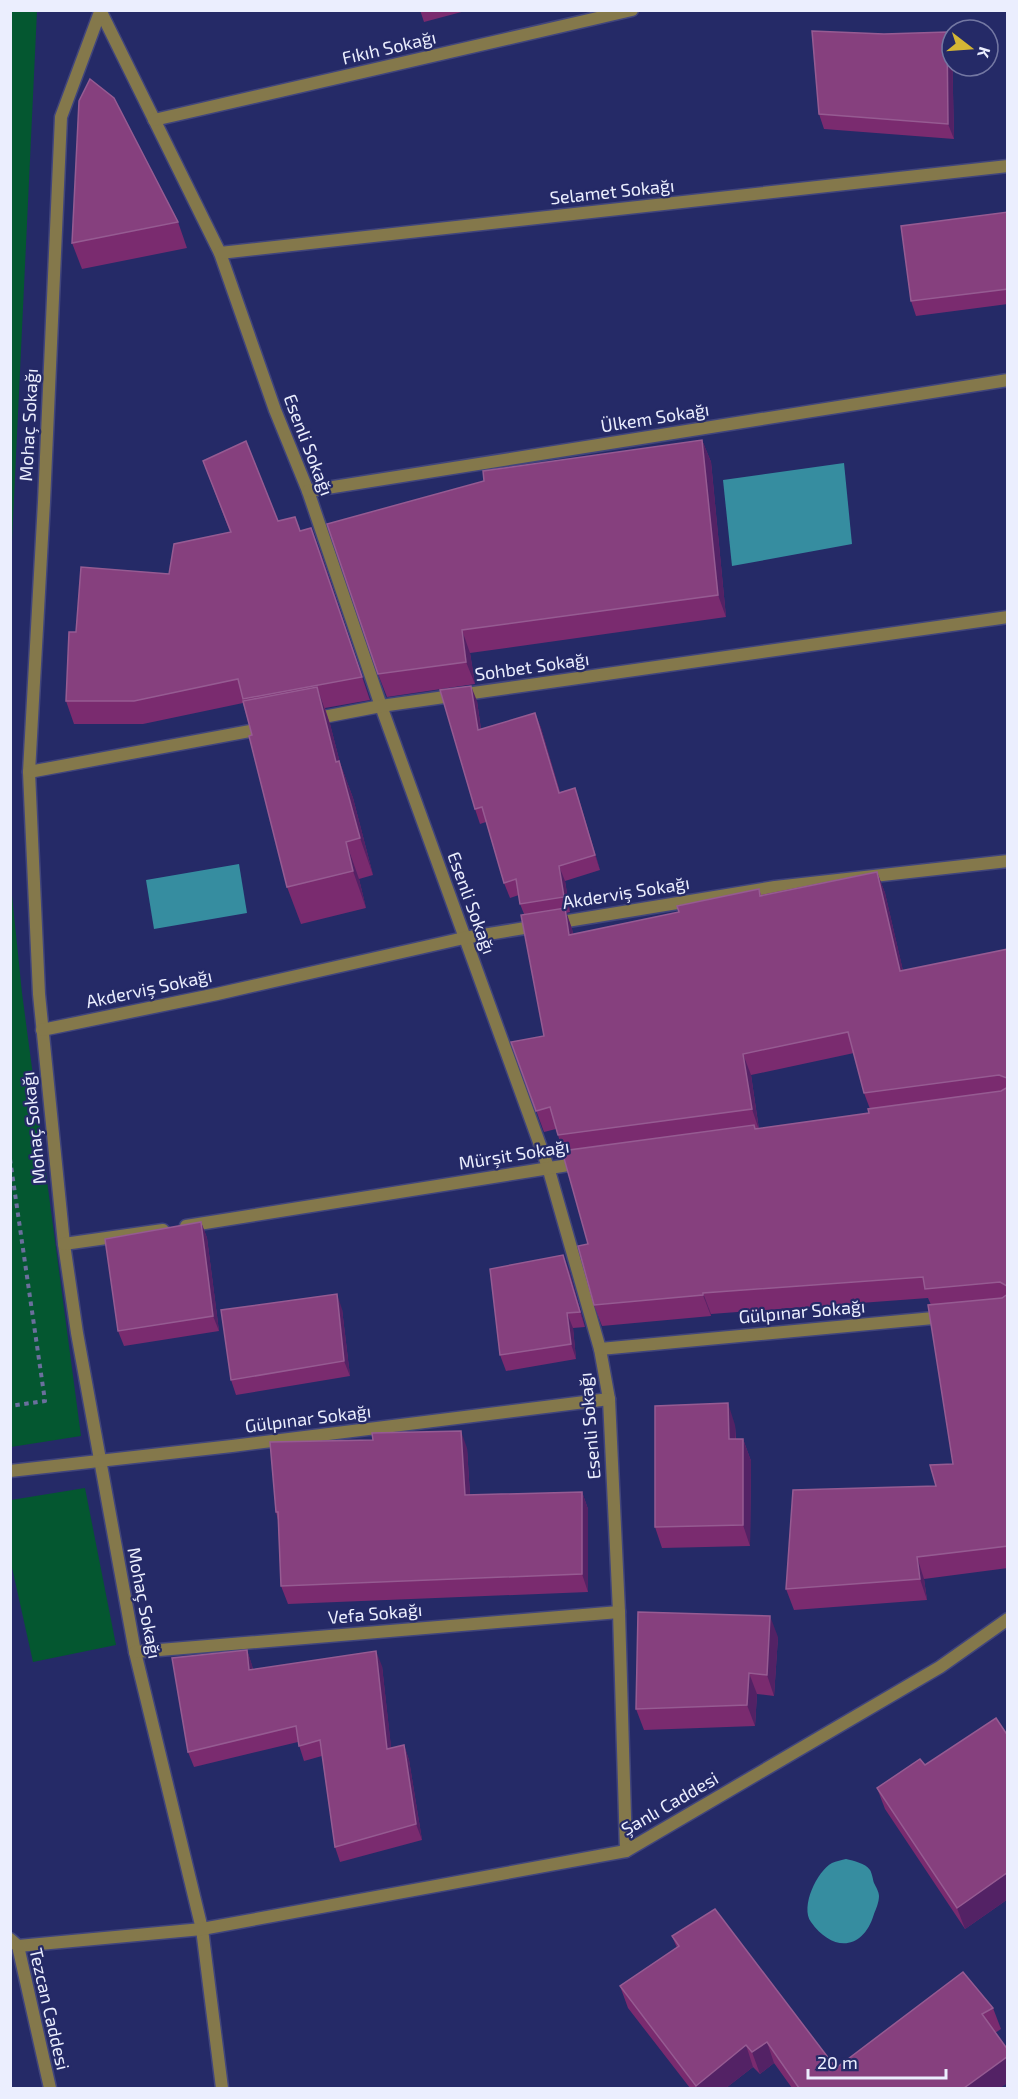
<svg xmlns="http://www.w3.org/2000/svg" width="1018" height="2099" font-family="'Exo 2',sans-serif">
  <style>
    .green { fill: #045730 }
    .water { fill: #368da0 }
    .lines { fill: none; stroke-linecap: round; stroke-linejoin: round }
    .minor-casing { stroke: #41457c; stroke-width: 15 }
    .path { stroke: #6b6f9d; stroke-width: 4; stroke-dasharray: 4.5 4.5; stroke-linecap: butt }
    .minor { stroke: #84784b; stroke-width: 12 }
    .wall { fill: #7a2b6f; fill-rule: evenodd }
    .shaded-wall { fill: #532265 }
    .building { fill: #86407e; stroke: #965b92; stroke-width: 1.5 }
    .labels { text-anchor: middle; stroke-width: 4.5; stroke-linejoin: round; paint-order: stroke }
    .street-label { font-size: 18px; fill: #ebeefe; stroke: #252a67 }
  </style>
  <rect width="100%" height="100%" fill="#252a67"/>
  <g class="green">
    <polygon points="37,10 37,11 11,562 10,11"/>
    <polygon points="10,876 22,993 81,1436 11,1447"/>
    <polygon points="85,1488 116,1645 33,1662 11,1563 11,1500"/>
  </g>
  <g class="water">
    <polygon points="844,463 852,544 732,566 723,480"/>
    <polygon points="239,864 247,913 154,929 146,880"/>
    <path d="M846,1859c8,2 19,4 24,11 2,3 3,10 4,13 2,4 5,9 5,13 0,6 -3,13 -5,18 -11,37 -42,38 -63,8 -11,-15 6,-51 21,-59 4,-2 10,-3 14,-4z"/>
  </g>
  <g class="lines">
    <g class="minor-casing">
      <g id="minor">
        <polyline points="100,10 220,253 275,410 308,491 381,706 548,1167 600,1349 609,1399 619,1612 626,1851"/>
        <polyline points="100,12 61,117 44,502 29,772 39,994 64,1244 77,1333 135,1652 202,1929 222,2088"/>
        <polyline points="154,120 632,10"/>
        <polyline points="220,253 1008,166"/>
        <polyline points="308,491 1008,380"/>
        <polyline points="313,719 381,706 1008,617"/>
        <polyline points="29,772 266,728"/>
        <polyline points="42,1030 217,994 464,938 775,887 1008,861"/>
        <polyline points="186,1226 581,1163"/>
        <polyline points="64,1244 163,1230"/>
        <polyline points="600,1349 944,1317"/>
        <polyline points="10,1471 232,1446 609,1399"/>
        <polyline points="135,1652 619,1612"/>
        <polyline points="10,1939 18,1946 50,2088"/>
        <polyline points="18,1946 202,1929 626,1851 940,1667 1008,1619"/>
      </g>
    </g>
    <polyline class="path" points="10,1159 45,1401 10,1406"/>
    <use href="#minor" class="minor"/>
  </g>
  <g class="wall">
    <polygon points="420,10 469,10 424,22"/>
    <polygon points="947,32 952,46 954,139 824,129 819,114"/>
    <polygon points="1008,212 1008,304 916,316 911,301"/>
    <polygon points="178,222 187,248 82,269 72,243"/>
    <polygon points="702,440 711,462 726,617 470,653 475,684 387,697 378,674"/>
    <polygon points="203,461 278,521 301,531 320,551 370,700 325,708 330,724 340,763 353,798 373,875 359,879 366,908 301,924 287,887 252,735 243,703 143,724 74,724 66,701 76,632 169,574 230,532"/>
    <path d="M477,701l4,28 54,-16 6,15 19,64 15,-4 5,15 20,67 -35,11 5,31 -4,1 6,16 1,5 106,-22 80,-23 2,6 116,-23 8,21 18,78 105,-22v619l-84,11 3,21 -133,10 -8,-21 150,-103 17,-22 -22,-159 -3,-7 -217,16v2l-109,10 -8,-21 -6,-61 -25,-93 -7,-22 -12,3 -33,-90 33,-6 -20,-122 -4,-10 -1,-9 -9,3 -6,-15 -18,-61 -6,2 -5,-15zM854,1053l10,40 6,16 -1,4 -110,16 -8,-54z"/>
    <polygon points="201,1222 207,1238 219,1331 124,1346 118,1331"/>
    <polygon points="569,1270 585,1327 573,1328 576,1359 506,1371 500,1355"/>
    <polygon points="342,1309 350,1376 236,1395 231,1380"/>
    <polygon points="735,1425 736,1439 743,1439 751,1461 750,1546 662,1548 655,1527"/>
    <polygon points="467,1448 470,1495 582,1492 588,1509 588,1592 288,1604 281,1586 278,1520 276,1512"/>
    <polygon points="778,1637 774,1696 757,1694 755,1726 644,1730 636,1709"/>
    <polygon points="247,1650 253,1669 382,1666 391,1748 404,1745 409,1760 422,1840 340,1862 335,1847 322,1756 304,1761 298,1742 194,1767 188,1752"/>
    <polygon points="1008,1736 1008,1899 965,1929 885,1809 877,1788 925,1765"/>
    <polygon points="672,1936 836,2068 993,2008 1001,2029 995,2033 1000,2088 792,2088 774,2063 760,2074 753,2067 726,2088 690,2088 628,2008 620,1986 677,1948"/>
  </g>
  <g class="shaded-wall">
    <polygon points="947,32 952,46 954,139 948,124"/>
    <polygon points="702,440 711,462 726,617 718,595"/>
    <polygon points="311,528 320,551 370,700 362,677"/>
    <polygon points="462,630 470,653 475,684 466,662"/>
    <polygon points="471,686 477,701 483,745 478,730"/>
    <polygon points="317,687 330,724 340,763 353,798 373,875 360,838 336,762"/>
    <polygon points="535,713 541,728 564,808 559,793"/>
    <polygon points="575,788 580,803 600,870 595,855"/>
    <polygon points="346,842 359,879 366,908 353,871"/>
    <polygon points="559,866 565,881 570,912 564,897"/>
    <polygon points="877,872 885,893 908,992 900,971"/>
    <polygon points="565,908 572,929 577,956 569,935"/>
    <polygon points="743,1054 751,1075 759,1130 752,1109"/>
    <polygon points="201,1222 207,1238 219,1331 213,1316"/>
    <polygon points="563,1255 569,1270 585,1327 580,1312"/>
    <polygon points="703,1293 711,1314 711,1316 703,1295"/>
    <polygon points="337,1294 342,1309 350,1376 344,1361"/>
    <polygon points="567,1313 573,1328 576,1359 571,1344"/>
    <polygon points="728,1403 735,1425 736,1460 729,1439"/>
    <polygon points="461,1431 467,1448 471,1512 465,1495"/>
    <polygon points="743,1439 751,1461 750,1546 743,1525"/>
    <polygon points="582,1492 588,1509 588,1592 582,1574"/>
    <polygon points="917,1557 924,1579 927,1600 920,1579"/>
    <polygon points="770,1616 778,1637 774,1696 767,1675"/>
    <polygon points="247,1650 252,1665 255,1685 249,1670"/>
    <polygon points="376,1651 382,1666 393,1764 387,1749"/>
    <polygon points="749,1673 757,1694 755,1726 747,1705"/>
    <polygon points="404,1745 409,1760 422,1840 416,1824"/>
    <polygon points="1008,1872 1008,1899 965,1929 957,1908"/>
    <polygon points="767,2042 774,2063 760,2074 752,2052"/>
    <polygon points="746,2045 753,2067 726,2088 697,2088 696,2086"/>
    <polygon points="1008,2056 1008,2083 1000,2088 964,2088"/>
  </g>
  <g class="building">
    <polygon points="812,31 884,34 947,32 948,124 819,114"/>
    <polygon points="90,79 114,98 178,222 72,243 79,101"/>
    <polygon points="1008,212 1008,289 911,301 901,226"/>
    <polygon points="702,440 718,595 462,630 466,662 378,674 327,524 484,481 483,471"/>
    <polygon points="246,441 278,521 295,517 300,531 311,528 362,677 243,699 238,679 134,701 66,701 69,632 76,632 81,567 169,574 174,544 231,532 203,461"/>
    <polygon points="471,686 478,730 535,713 559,793 575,788 595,855 559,866 564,897 520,904 516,879 504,883 482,807 475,809 440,690"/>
    <polygon points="317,687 336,762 339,761 360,838 346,842 353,871 287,887 249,736 252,735 243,701"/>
    <polygon points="877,872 900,971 1008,949 1008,1084 1007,1078 999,1075 864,1093 848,1032 743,1054 752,1109 558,1135 550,1107 536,1111 511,1042 544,1036 521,915 565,908 569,935 679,912 677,906 759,889 760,896"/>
    <polygon points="1008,1087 1008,1293 1007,1286 1000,1282 925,1289 923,1277 703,1293 703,1295 594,1305 578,1246 588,1244 562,1151 754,1125 755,1129 869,1113 868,1109 1001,1091"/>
    <polygon points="201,1222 213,1316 118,1331 105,1239"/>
    <polygon points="563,1255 580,1312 567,1313 571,1344 500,1355 490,1269"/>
    <polygon points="337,1294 344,1361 231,1380 221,1310"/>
    <polygon points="1008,1294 1008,1546 917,1557 920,1579 786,1589 793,1490 936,1486 930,1465 953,1464 928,1305 1002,1298"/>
    <polygon points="728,1403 729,1439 743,1439 743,1525 655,1527 655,1406"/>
    <polygon points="461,1431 465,1495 582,1492 582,1574 281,1586 278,1512 276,1512 270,1442 373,1440 372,1433"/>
    <polygon points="638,1612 770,1616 767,1675 749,1673 747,1705 636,1709"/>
    <polygon points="247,1650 249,1670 376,1651 387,1749 404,1745 416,1824 335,1847 320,1740 299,1746 296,1726 188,1752 172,1658"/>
    <polygon points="996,1718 1008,1736 1008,1872 957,1908 877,1788 920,1759 925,1765"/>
    <polygon points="715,1909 836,2068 963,1972 993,2008 982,2014 1008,2050 1008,2056 964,2088 799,2088 767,2042 752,2052 746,2045 696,2086 620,1986 679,1946 672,1936"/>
  </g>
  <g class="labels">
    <g class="street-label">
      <text transform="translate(389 48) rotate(-13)" y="6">Fıkıh Sokağı</text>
      <text transform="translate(612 192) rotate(-6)" y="6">Selamet Sokağı</text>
      <text transform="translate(655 418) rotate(-9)" y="6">Ülkem Sokağı</text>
      <text transform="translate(29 425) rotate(-87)" y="6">Mohaç Sokağı</text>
      <text transform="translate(308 445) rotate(69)" y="6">Esenli Sokağı</text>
      <text transform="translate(532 667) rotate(-8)" y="6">Sohbet Sokağı</text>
      <text transform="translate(626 893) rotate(-9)" y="6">Akderviş Sokağı</text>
      <text transform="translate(471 903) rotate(70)" y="6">Esenli Sokağı</text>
      <text transform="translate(149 989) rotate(-12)" y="6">Akderviş Sokağı</text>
      <text transform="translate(34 1128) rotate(-96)" y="6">Mohaç Sokağı</text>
      <text transform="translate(514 1155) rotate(-9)" y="6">Mürşit Sokağı</text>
      <text transform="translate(802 1312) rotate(-5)" y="6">Gülpınar Sokağı</text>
      <text transform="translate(308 1419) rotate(-7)" y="6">Gülpınar Sokağı</text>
      <text transform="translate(590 1426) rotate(-95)" y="6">Esenli Sokağı</text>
      <text transform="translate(144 1603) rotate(79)" y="6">Mohaç Sokağı</text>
      <text transform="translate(375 1614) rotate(-5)" y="6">Vefa Sokağı</text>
      <text transform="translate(670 1804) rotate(-30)" y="6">Şanlı Caddesi</text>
      <text transform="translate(49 2009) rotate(77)" y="6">Tezcan Caddesi</text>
    </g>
  </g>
  <rect width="1018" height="2099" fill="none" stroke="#ebeefe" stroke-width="24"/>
  <g transform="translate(970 48) rotate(107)"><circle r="28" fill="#252a67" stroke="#7478a3" stroke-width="1.5"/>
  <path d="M0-4.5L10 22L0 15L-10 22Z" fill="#d4b635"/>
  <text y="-9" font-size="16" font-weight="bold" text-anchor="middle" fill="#ebeefe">K</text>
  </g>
  <path d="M808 2069v9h138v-9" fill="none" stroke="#ebeefe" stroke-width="3"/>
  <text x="817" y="2069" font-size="18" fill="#ebeefe" stroke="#252a67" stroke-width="4.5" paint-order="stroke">20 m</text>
</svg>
